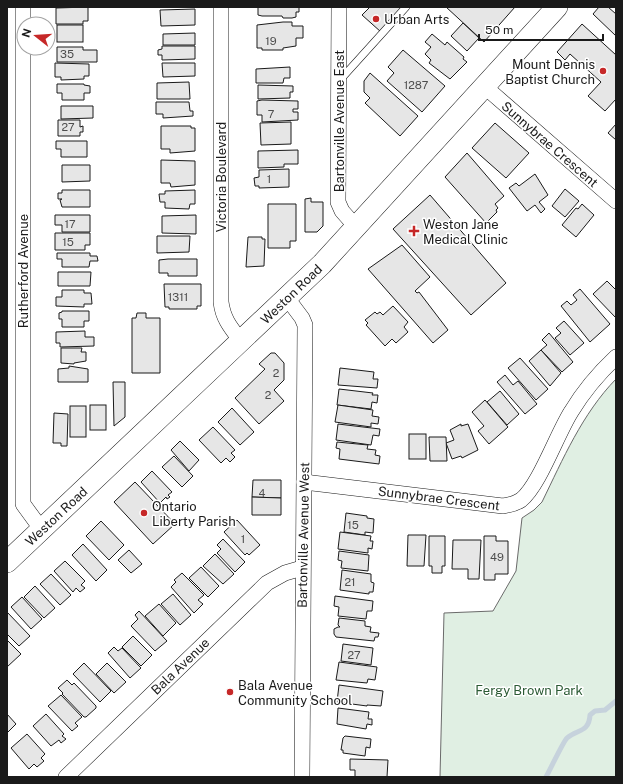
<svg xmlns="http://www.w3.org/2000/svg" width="623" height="784" font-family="'Public Sans',sans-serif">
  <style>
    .green { fill: #e0efe3; stroke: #6a6a6a }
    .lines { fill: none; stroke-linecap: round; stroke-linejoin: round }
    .stream { stroke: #c6d2dc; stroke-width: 5 }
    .building { fill: #e6e6e6; stroke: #1a1a1a }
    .service-casing { stroke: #1a1a1a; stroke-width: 8 }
    .minor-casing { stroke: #1a1a1a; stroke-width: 16 }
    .secondary-casing { stroke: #1a1a1a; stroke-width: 22 }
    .service { stroke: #fff; stroke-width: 7 }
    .minor { stroke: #fff; stroke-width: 15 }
    .secondary { stroke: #fff; stroke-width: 21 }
    .poi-dot { fill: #c62828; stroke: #fff; stroke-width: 1.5 }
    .labels { text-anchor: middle; stroke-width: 3; stroke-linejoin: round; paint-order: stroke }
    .number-label { font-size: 11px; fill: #4d4d4d }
    .poi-label { font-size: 13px; fill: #1a1a1a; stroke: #fff; text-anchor: start }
    .street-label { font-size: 13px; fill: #1a1a1a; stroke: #fff }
    .park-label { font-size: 13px; fill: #2b5a34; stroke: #fff }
  </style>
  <rect width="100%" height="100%" fill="#fff"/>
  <path class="green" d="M616,379v398h-176l4,-164 49,-2 23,-40 6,-53 12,-8 8,-8c21,-43 40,-88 74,-123z"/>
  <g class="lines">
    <path class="stream" d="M546,777c4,-7 17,-35 21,-39 10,-9 22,-5 23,-23l5,-4 10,-1 11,-9"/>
  </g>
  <g class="building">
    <polygon points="88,7 88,21 83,21 83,24 56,24 56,8"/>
    <polygon points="258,7 299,7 299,12 296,12 296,17 292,18 283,18 282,16 262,16 258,15"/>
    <polygon points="370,7 404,7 381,32 362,15"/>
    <polygon points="446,7 515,7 484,42"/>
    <polygon points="599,7 608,7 616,14 616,36 593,14"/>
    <polygon points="195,9 195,25 161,26 160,10"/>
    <polygon points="283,22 292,22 292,26 303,26 303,38 296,38 296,46 283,48 283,50 262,50 262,48 257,48 257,25"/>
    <polygon points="463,23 479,38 467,51 451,36"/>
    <polygon points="582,24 616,55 616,99 605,111 588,96 601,82 570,54 565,60 557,52"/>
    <rect x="57" y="25" width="26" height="17"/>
    <polygon points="195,33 195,45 163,45 163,34"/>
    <polygon points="432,34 445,45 447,42 464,57 463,59 467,62 450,79 429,63 431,60 425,54 431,47 425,42"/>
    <polygon points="162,46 195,46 195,59 162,60 162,55 158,55 158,50 162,49"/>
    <polygon points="57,47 83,47 83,50 97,50 97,62 57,62"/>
    <polygon points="403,50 445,86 422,112 387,81 394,73 388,67"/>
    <polygon points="55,63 89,64 89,76 84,76 84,79 61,80 61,77 55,77"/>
    <polygon points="162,63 195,63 195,76 163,77"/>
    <polygon points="290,67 290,78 284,78 283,83 256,83 256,69"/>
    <polygon points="370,73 418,116 400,136 365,103 370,98 364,92 364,81"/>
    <polygon points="189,82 190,99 157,99 157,83"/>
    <polygon points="57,84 84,84 84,85 90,86 90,93 84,93 84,100 62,100 62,93 57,93"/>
    <polygon points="258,85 293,86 293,92 290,92 290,98 258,99"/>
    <polygon points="262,100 298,101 298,109 293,109 293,112 298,112 298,120 262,122 262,115 257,115 257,101"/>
    <polygon points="156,102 189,102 190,111 193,111 193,116 163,118 163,114 156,114"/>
    <polygon points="61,106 93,106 93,118 61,119"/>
    <polygon points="58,120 80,120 80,127 83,126 83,132 80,132 80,136 58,136"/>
    <polygon points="291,122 291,144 261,145 260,123"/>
    <polygon points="495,123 529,153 506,178 472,148"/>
    <polygon points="616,124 616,140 608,133"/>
    <polygon points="161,126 191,126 191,128 195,128 195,151 170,153 170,149 161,149"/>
    <polygon points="56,141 87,141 87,157 61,157 61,149 56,149"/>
    <polygon points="298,150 298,164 284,164 284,167 258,168 258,151"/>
    <polygon points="467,153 504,196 495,204 498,208 496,210 497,212 486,223 445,177"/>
    <polygon points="161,160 195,161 195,185 171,187 170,183 161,183"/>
    <polygon points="62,165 90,165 90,181 62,182"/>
    <polygon points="289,169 289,187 259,188 259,186 255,186 254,178 259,177 259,170"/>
    <polygon points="535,174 548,195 539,202 545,209 541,213 535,205 527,211 509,188 516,183 519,186"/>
    <polygon points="565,189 579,201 565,217 552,206"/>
    <polygon points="62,190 90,190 90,207 62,207 60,200 62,199 58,199 58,193 62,193"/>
    <polygon points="195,190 195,204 190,204 189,209 165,208 165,202 160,202 159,194 165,194 165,191"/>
    <polygon points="430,195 506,283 471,315 393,229"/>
    <polygon points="311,198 311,202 323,202 323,226 317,232 305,232 305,199"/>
    <polygon points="268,204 296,204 296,241 290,241 290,248 268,248"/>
    <polygon points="582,204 594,215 576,237 562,225 576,208 578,209"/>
    <polygon points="55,215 90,215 90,232 62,232 62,225 55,225"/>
    <polygon points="196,215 196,234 162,233 162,216"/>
    <polygon points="55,233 90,233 90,245 85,245 85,250 55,250"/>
    <polygon points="157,236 190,236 189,252 157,253"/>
    <polygon points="248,237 262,237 262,239 265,239 264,266 246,267"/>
    <polygon points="402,245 430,277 415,291 417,293 419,292 448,330 433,343 368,269"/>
    <polygon points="57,253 90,253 90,256 97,256 98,261 90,261 89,267 62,267 62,259 57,259"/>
    <polygon points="168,259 197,259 197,276 168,276 168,273 159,273 159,260"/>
    <polygon points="58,272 91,272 90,286 58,286"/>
    <polygon points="607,281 616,290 616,318 593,294"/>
    <polygon points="164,284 201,284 201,306 197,306 197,309 169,309 169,307 165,307"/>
    <polygon points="580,289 610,324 590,342 561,306 567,301 571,305 577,300 573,295"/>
    <polygon points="62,290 84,290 84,293 91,293 92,304 84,304 84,307 56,306 56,297 62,297"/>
    <polygon points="393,306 408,322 404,327 408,332 396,343 392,339 385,346 366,325 368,323 365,320 375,312 377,314 380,312 383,315"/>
    <polygon points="62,311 89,311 89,321 84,321 84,327 62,327 62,319 59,319 59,313 62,312"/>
    <polygon points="137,313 146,313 146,318 160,318 160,373 132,373 132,318 136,318"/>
    <polygon points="564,321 584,343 570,355 555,338 561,333 556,328"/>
    <polygon points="85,331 85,337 94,337 94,346 60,347 60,343 56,343 56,332"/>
    <polygon points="549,333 573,362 562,372 541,350 547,345 542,340"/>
    <polygon points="61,348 82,348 81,352 86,352 86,361 74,363 74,364 61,363"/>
    <polygon points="541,350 561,373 550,386 529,361"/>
    <polygon points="271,353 275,353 284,363 284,380 274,390 284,401 259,424 235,398 265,369 259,364"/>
    <polygon points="520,358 548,389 536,400 508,368"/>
    <polygon points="69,366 88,369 88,382 58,382 58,369 69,368"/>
    <polygon points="340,368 374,372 373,379 378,379 377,388 338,385"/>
    <polygon points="505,375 513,385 518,381 537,404 525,414 497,382"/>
    <polygon points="113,382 125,382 125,417 114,426"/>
    <polygon points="339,389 373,393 372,395 378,395 377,403 372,402 371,409 337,405"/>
    <polygon points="500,391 519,414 507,425 487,402"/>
    <polygon points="485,400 508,427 489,444 478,431 484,426 472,412"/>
    <rect x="90" y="405" width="16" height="25"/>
    <polygon points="338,405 373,410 372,416 379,417 378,424 371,423 371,427 335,422"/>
    <rect x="70" y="406" width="16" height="31"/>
    <polygon points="232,408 254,432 240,445 218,422"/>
    <polygon points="54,413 68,414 67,446 61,446 61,443 53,443"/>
    <polygon points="338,424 380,429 379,436 373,435 371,445 336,440"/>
    <polygon points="461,424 461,426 468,424 478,450 462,458 461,456 452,459 446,443 454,440 450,430"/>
    <polygon points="213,427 235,450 231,453 235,457 230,462 226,458 221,463 199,440"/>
    <rect x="409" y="434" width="17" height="25"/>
    <polygon points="429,437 446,437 447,461 430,461"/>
    <polygon points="180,441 199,460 189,471 171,450"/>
    <polygon points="337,442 368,445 367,449 376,450 375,455 380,456 379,464 339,459 340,449 336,448"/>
    <polygon points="174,456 193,476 182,487 162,467"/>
    <polygon points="152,471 172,492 168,495 170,497 167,499 166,497 160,503 141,482"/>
    <polygon points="253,480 281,480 281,498 252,497"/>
    <polygon points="135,482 175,524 153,544 114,502"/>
    <polygon points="252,497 281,498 281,515 252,515"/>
    <polygon points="346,513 367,516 367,518 374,519 373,533 365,532 365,535 344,532"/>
    <polygon points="237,520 260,545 249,555 247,553 245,555 224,532"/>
    <polygon points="101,521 124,545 109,560 86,536"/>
    <polygon points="340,532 371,536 370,541 373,541 372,549 368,548 368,553 338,549"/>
    <polygon points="408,535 426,535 424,566 407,566"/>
    <polygon points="429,536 445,536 445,566 442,566 442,573 432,573 432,566 429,566"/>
    <polygon points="484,536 496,536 496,541 508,541 508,574 495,574 495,580 484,580"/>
    <polygon points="223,539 245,562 235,572 217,553 221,549 217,545"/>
    <polygon points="453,540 481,540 479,579 468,579 468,569 452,569"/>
    <polygon points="83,544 107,570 96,581 72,555"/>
    <polygon points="129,550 142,564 131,573 118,560"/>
    <polygon points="339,551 369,555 368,571 341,568 342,561 338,560"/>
    <polygon points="215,554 234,574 223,584 203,566"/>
    <polygon points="65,561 85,581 81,585 85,588 80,592 76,588 73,592 54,571"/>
    <polygon points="201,567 219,586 208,597 189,578"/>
    <polygon points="342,570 371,574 371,582 374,583 373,592 369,592 369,594 340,590"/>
    <polygon points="182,573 204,595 198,600 203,604 194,613 171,587 176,582 174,580"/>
    <polygon points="51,574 71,595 60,605 40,584"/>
    <polygon points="35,586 55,608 44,618 24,597"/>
    <polygon points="173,594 191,615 180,625 161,604"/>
    <polygon points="335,596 373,601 372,611 367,611 366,619 338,616 339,607 334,606"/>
    <polygon points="22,597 42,619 31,629 11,607"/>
    <polygon points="159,604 176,623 163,636 145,616"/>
    <polygon points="139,611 167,641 155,651 131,626 138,619 135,615"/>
    <polygon points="7,612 30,636 19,646 7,634"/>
    <polygon points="339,618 365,621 365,626 371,627 370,632 379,633 378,637 375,637 374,641 336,637 334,634 334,629 338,627 340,627 338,625"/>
    <polygon points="133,636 152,655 141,666 122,647"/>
    <polygon points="7,640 21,654 7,667"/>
    <polygon points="343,644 373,648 371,665 341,661"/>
    <polygon points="114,647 118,651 122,648 141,668 130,678 108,653"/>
    <polygon points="339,662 377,667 375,680 368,679 367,683 336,680"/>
    <polygon points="84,663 111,691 100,702 73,674"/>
    <polygon points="107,663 126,682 114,693 96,674"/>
    <polygon points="67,680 72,685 74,683 96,706 96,708 86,717 84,717 62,694 63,693 58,688"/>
    <polygon points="339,685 383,691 381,706 367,705 367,706 337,702"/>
    <polygon points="61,695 82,717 75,723 78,726 72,731 48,706"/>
    <polygon points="338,708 369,712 368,719 372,719 372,725 367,724 366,729 337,724"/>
    <polygon points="7,714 16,724 7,733"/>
    <polygon points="46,714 64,734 62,736 66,739 61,743 59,740 51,746 33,726"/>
    <polygon points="27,734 45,754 41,758 44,761 37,767 34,764 29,769 11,748"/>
    <polygon points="345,736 371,739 370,748 366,747 365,756 343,753 343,750 341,750 343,738"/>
    <polygon points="350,759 388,760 387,777 355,777 355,770 350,770"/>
  </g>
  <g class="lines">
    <g class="service-casing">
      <polyline id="service" points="340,80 406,7"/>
    </g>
    <g class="minor-casing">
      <g id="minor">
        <polyline points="23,7 23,504 42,530"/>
        <path d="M221,7v295c2,17 10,26 20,39"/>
        <polyline points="339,7 338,202 342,211 357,228"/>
        <polyline points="484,86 616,201"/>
        <polyline points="287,298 302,318 305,325 302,777"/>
        <path d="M304,482l199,24c7,-1 12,-2 18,-6 18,-14 36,-66 50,-88 12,-20 28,-39 45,-55"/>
        <polyline points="66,777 267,583 285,573 302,568"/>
      </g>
    </g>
    <g class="secondary-casing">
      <polyline id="secondary" points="7,562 322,264 557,7"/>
    </g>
    <use href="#service" class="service"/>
    <use href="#minor" class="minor"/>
    <use href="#secondary" class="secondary"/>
  </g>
  <g class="poi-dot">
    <circle cx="376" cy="19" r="4"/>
    <circle cx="603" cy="71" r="4"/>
    <path d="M412 225h4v4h4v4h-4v4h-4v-4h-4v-4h4z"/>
    <circle cx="144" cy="513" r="4"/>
    <circle cx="230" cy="692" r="4"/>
  </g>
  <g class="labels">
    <g class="number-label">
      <text x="271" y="45">19</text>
      <text x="67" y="58">35</text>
      <text x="416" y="89">1287</text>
      <text x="271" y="118">7</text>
      <text x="68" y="131">27</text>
      <text x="269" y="183">1</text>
      <text x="70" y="228">17</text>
      <text x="68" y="246">15</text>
      <text x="178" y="301">1311</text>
      <text x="276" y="377">2</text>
      <text x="268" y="399">2</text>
      <text x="262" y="497">4</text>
      <text x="353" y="529">15</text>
      <text x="243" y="543">1</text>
      <text x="497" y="561">49</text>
      <text x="350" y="586">21</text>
      <text x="354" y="659">27</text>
    </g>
    <g class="poi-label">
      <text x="384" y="24">Urban Arts</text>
      <text x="595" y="69" text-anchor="end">Mount Dennis<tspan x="595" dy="15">Baptist Church</tspan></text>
      <text x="423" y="229">Weston Jane<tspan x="423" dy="15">Medical Clinic</tspan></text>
      <text x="152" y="511">Ontario<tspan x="152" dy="15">Liberty Parish</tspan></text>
      <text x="238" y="690">Bala Avenue<tspan x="238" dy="15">Community School</tspan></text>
    </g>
    <g class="street-label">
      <text transform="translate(339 121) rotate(-90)" y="5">Bartonville Avenue East</text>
      <text transform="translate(550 144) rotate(41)" y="5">Sunnybrae Crescent</text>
      <text transform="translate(221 177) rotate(-90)" y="5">Victoria Boulevard</text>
      <text transform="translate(23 271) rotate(-90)" y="5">Rutherford Avenue</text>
      <text transform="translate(291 294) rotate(-44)" y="5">Weston Road</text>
      <text transform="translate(439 498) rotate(7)" y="5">Sunnybrae Crescent</text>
      <text transform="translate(56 516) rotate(-43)" y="5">Weston Road</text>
      <text transform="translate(303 535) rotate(-89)" y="5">Bartonville Avenue West</text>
      <text transform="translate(180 666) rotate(-44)" y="5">Bala Avenue</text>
    </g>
    <g class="park-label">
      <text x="529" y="695">Fergy Brown Park</text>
    </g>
  </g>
  <rect width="623" height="784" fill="none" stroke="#1a1a1a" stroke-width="16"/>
  <g transform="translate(36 36) rotate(287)"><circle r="19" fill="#ffffff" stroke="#a3a3a3"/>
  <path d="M0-3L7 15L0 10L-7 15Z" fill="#c62828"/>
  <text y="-6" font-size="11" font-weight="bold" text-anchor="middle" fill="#1a1a1a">N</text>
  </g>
  <path d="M479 34v6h124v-6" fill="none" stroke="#1a1a1a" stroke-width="2"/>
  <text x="485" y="34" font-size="12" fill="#1a1a1a" stroke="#ffffff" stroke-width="3" paint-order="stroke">50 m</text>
</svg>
